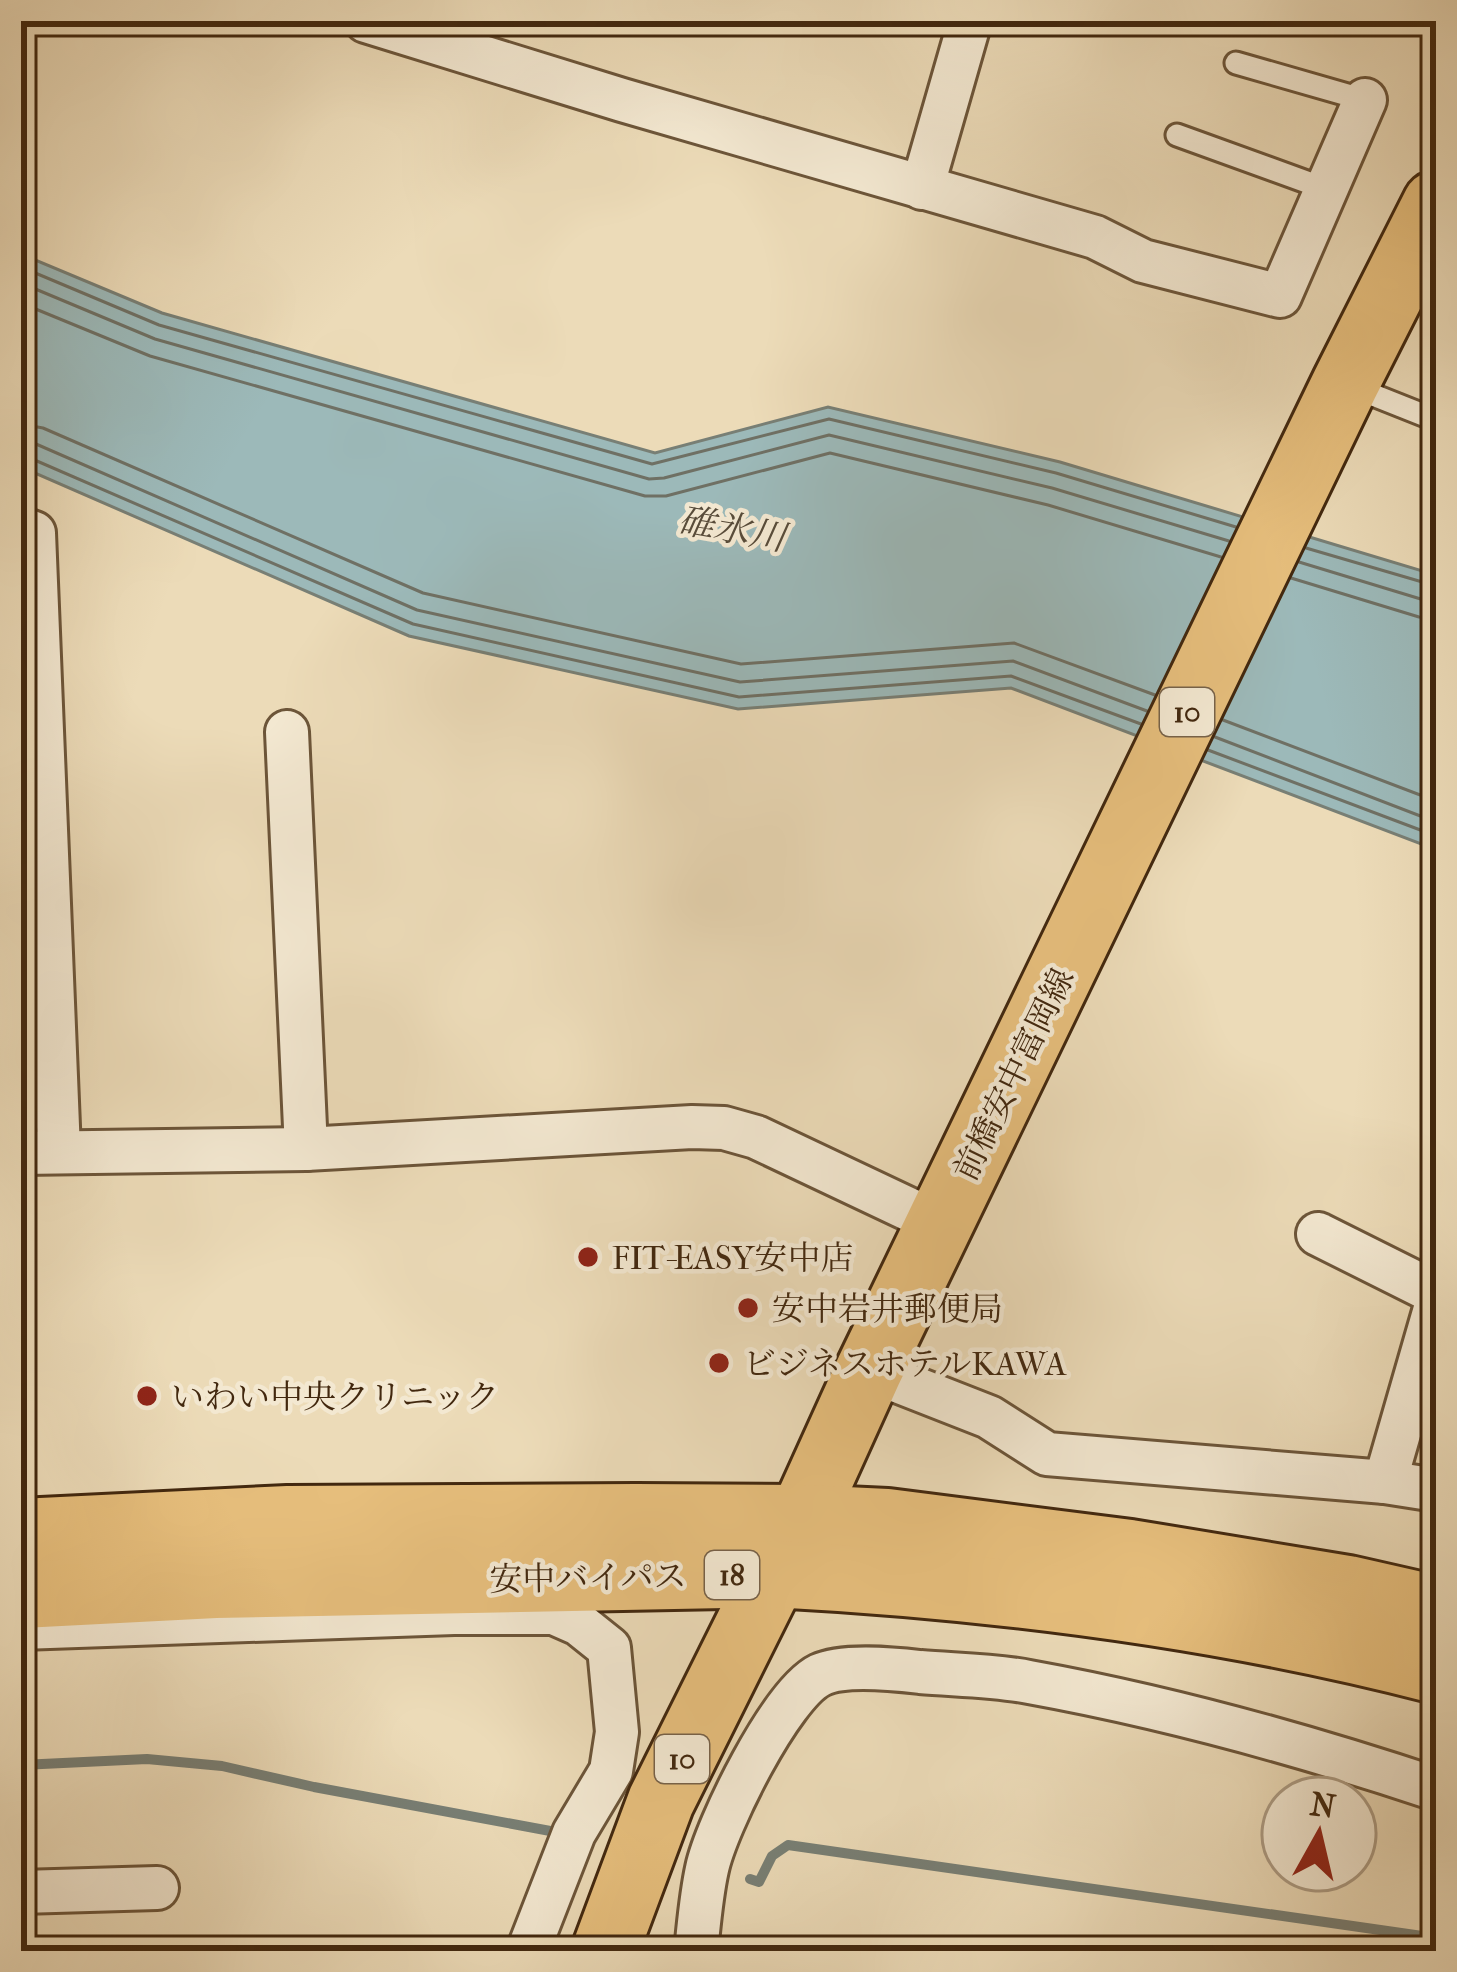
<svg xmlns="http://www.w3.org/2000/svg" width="1457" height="1972" font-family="'IM FELL French Canon','Noto Serif JP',serif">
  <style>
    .water { fill: #9cb9b9; stroke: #787f75; stroke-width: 3 }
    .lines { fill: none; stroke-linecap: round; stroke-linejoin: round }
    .shore { stroke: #6f7064; stroke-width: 3 }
    .stream { stroke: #787f75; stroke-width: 10 }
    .service-casing { stroke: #6c5539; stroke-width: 27 }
    .minor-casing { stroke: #6c5539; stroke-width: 48 }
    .primary-casing { stroke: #42280f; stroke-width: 72 }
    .trunk-casing { stroke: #42280f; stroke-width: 72 }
    .service { stroke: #f3e8d1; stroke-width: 21 }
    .minor { stroke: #f3e8d1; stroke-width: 42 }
    .primary { stroke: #e6be7c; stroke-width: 66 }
    .trunk { stroke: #e6be7c; stroke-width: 66 }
    .poi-dot { fill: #8f2418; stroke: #f3e8d1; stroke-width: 4.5 }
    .labels { text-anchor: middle; stroke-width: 9; stroke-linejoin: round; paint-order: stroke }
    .shield { fill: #f3e8d1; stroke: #776249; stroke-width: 3 }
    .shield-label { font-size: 30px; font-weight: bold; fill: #42280f }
    .street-label { font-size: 33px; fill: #42280f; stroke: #f3e8d1 }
    .poi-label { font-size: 33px; fill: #42280f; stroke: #f3e8d1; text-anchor: start }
    .water-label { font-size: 36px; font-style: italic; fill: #584c3a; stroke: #f3e8d1 }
  </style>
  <rect width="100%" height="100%" fill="#ecdbb8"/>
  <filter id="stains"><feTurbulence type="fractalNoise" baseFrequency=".00167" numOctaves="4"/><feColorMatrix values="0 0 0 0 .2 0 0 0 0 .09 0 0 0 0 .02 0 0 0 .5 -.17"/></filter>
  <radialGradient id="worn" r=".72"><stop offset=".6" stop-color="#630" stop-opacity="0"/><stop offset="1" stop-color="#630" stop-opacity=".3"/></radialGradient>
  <polygon class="water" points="21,254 162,313 655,453 828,407 1060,462 1436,575 1436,853 1419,843 1011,688 738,709 409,636 21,467"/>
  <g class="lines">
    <g class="shore">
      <polyline points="21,267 159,325 652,464 829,419 1056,473 1236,527"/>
      <polyline points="21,283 155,339 649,479 664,478 829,435 1052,488 1229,541"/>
      <polyline points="21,303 150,356 645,496 666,496 830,453 1048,505 1221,557"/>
      <polyline points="21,424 43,428 423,593 741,664 1014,643 1155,695"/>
      <polyline points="21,442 36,444 417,610 740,682 1013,661 1147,711"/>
      <polyline points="21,457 30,458 413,624 739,697 1011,676 1141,724"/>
      <polyline points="1306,548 1436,586"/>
      <polyline points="1299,562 1424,600 1436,601"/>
      <polyline points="1291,578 1419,617 1436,619"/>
      <polyline points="1223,720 1436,801"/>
      <polyline points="1215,737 1436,822"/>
      <polyline points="1208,750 1423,831 1436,839"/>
    </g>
    <g class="stream">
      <polyline points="21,1765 147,1759 222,1766 314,1787 561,1833"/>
      <polyline points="750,1879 759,1882 772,1856 788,1845 1436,1938"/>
    </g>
    <g class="service-casing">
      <g id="service">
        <polyline points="1236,63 1365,100"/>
        <polyline points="1177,135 1326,189"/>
        <polyline points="1353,387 1436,420"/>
      </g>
    </g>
    <g class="minor-casing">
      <g id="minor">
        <polyline points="366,21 622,100 1095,237 1143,261 1280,296 1365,100"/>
        <polyline points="922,188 970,21"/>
        <polyline points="21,528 34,533 59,1151"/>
        <polyline points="287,732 306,1149"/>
        <polyline points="21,1153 306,1149 692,1127 724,1128 756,1137 940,1224"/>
        <polyline points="1318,1234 1436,1293"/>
        <polyline points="869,1370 989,1417 1047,1454 1385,1482 1436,1490"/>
        <polyline points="1385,1482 1436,1305"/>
        <polyline points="21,1628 454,1613 554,1613 579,1624 609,1648 617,1732 611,1771 574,1833 528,1951"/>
        <polyline points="21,1892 157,1888"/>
        <path d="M696,1951c3,-27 5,-55 11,-82 9,-43 74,-175 113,-194 23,-11 74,-6 100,-3 36,3 74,3 109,10 138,25 275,63 407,107"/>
      </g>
    </g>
    <g class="primary-casing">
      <polyline id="primary" points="605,1951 661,1801 802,1518 869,1370 1345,384 1436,204"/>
    </g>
    <g class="trunk-casing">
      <g id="trunk">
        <polyline points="21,1532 288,1519 636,1517 802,1518 887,1522 1130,1553 1348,1589 1436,1609"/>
        <path d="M21,1595l194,-10 559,-11c222,12 446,40 662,96"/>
      </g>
    </g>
    <use href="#service" class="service"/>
    <use href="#minor" class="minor"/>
    <use href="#primary" class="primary"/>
    <use href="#trunk" class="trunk"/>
  </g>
  <g class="poi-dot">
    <circle cx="588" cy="1257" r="12"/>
    <circle cx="748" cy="1308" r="12"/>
    <circle cx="719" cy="1363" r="12"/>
    <circle cx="147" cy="1396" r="12"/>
  </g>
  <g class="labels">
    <g class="shield">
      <rect x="1160" y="688" width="54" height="48" rx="9"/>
      <rect x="705" y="1551" width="54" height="48" rx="9"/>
      <rect x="655" y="1735" width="54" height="48" rx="9"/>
    </g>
    <g class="shield-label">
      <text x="1187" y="722">10</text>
      <text x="732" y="1585">18</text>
      <text x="682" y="1769">10</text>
    </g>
    <g class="street-label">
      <text transform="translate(1013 1074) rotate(-64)" y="12">前橋安中富岡線</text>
      <text transform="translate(588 1577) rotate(-1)" y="12">安中バイパス</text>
    </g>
    <g class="poi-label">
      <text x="612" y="1269">FIT-EASY安中店</text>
      <text x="772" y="1320">安中岩井郵便局</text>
      <text x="743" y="1375">ビジネスホテルKAWA</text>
      <text x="171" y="1408">いわい中央クリニック</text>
    </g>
    <g class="water-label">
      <text transform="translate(732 528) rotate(10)" y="13">碓氷川</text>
    </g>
  </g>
  <rect width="1457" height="1972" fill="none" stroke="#ecdbb8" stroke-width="72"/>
  <rect x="24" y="24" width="1409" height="1924" fill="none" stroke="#42280f" stroke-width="6"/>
  <rect x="36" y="36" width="1385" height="1900" fill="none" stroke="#42280f" stroke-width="3"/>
  <g transform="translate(1319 1834) rotate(8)"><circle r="57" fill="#f3e8d1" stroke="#ac9b83" stroke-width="3"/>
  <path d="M0-9L21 45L0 30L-21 45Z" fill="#8f2418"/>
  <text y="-18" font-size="33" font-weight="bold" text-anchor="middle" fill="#42280f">N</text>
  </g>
  <rect width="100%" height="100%" filter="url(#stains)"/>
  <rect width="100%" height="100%" fill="url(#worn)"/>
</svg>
